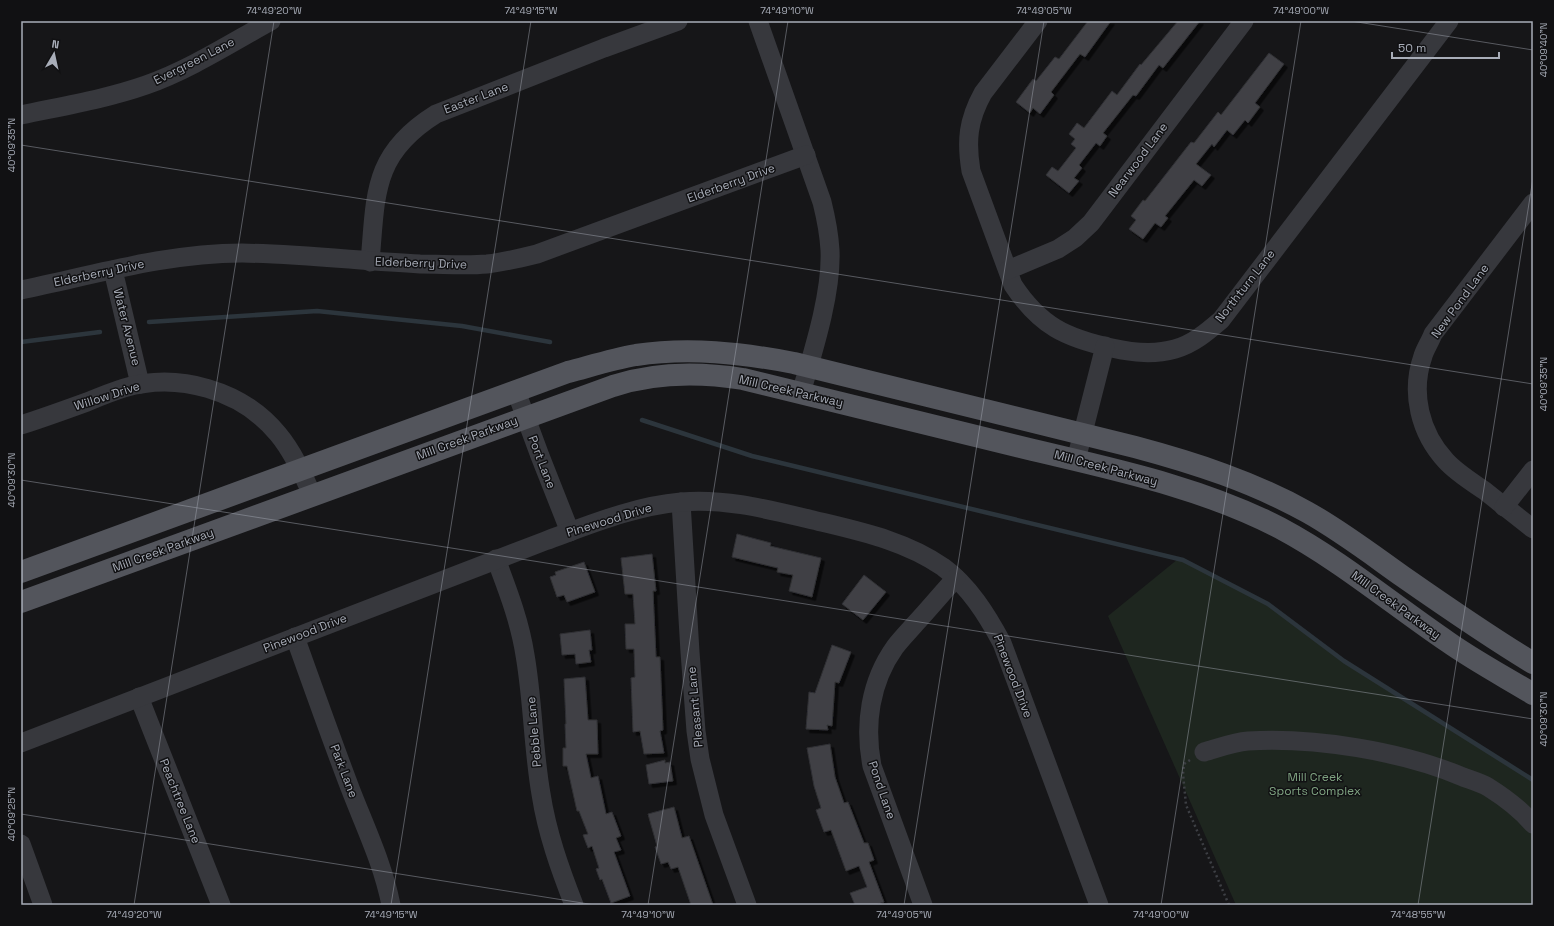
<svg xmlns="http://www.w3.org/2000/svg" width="1554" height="926" font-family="'Space Grotesk',sans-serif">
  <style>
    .green { fill: #1e261f }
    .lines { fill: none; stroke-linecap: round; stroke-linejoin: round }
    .stream { stroke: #2c353c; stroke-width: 4.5 }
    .building { fill: #404145; stroke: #303034; filter: url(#shadow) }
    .path { stroke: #3d3f44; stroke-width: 2.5; stroke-dasharray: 2 3; stroke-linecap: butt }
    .minor { stroke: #37383d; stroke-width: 19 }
    .major { stroke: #53555c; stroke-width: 22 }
    .ticks { fill: none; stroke: #a8adb8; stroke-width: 1; stroke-opacity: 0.45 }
    .labels { text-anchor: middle; stroke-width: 3; stroke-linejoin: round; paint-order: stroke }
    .street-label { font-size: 12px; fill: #a8adb8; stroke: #111113 }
    .park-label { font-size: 12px; fill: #7fa381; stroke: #111113 }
    .neatline { fill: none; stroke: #a8adb8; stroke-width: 1.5 }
    .ticks-label { font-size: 10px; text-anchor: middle; fill: #a8adb8 }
  </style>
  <defs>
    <filter id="shadow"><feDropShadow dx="3.5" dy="3.5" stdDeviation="0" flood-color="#0009"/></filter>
  </defs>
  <rect width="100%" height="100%" fill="#161618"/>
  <polygon class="green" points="1178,559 1268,604 1338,656 1533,780 1533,905 1236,905 1108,616"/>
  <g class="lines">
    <g class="stream">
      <polyline points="149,322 317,311 462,326 550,342"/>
      <polyline points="21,342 100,332"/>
      <polyline points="642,420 752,456 1183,560 1268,604 1344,661 1533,780"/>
    </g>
  </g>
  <g class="building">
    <polygon points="1088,21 1111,21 1085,57 1080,54 1051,92 1054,95 1040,114 1033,108 1030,113 1016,102 1033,79 1036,81 1055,57 1059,59"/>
    <polygon points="1178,21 1200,21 1163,68 1159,65 1136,96 1133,95 1103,133 1107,136 1100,146 1096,143 1079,165 1082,168 1074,178 1079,181 1069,193 1046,175 1052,167 1058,171 1076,148 1071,144 1075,139 1069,134 1077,123 1084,128 1112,91 1117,95 1140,64 1141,65"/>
    <polygon points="1269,53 1284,64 1255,103 1260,107 1248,123 1245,120 1233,135 1227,130 1214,147 1212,144 1196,164 1211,175 1202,186 1194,180 1165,216 1168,218 1161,227 1155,223 1143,239 1129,229 1136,220 1131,216 1143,200 1145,201 1191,142 1194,143 1218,112 1221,115"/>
    <polygon points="737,534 771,543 770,546 821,558 812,597 789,591 793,575 777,572 778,568 732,557"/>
    <polygon points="652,554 656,591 653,591 656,657 660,657 663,730 660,731 664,753 644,754 640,731 633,732 631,678 635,677 634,649 626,649 625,624 635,624 633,594 625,594 621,558"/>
    <polygon points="584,562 595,592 567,602 564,595 557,597 550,577 556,575 555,572"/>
    <polygon points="864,575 886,592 863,620 842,604"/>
    <polygon points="590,630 592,650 589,650 591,662 576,664 575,654 562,655 560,634"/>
    <polygon points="832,645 851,652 839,683 835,682 832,726 827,725 828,730 806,729 809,692 815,693"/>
    <polygon points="585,677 588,720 597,720 598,754 586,754 591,778 598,776 606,814 612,812 621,836 616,838 621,850 614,852 630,896 611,903 602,879 600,880 596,869 599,868 592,846 588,848 583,835 588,834 579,811 577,811 567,766 563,766 563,748 566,748 565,724 566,724 564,679"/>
    <polygon points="830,744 835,777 844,803 848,802 864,843 868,843 874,860 869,862 884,902 875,905 855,905 850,893 867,887 859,866 846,871 831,830 824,832 816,810 821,808 814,786 807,748"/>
    <polygon points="665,760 665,763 670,762 673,781 649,784 646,765"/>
    <polygon points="674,807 682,838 689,836 713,905 691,905 678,867 671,869 668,862 661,864 655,847 657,846 648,814"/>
  </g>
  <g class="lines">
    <polyline class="path" points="1190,760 1184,764 1183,774 1186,805 1229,905"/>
    <g class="minor">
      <path d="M758,21l64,181c4,16 7,31 8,48 2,43 -17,102 -29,143"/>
      <path d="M1038,21l-55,72c-15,27 -17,48 -12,78l42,114c27,41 53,53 99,63 22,5 42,7 63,1 18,-5 32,-17 46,-29l228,-299"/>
      <path d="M21,115c42,-9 85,-16 125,-30 43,-15 85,-42 125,-64"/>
      <path d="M1533,203l-100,131c-3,8 -8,15 -10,22 -13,37 -3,77 23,105 11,12 26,21 39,30 16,13 32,25 48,38"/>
      <path d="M370,262c6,-68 2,-108 66,-148l168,-66 74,-27"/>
      <polyline points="113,270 140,384"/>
      <polyline points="1008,270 1058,249 1075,238 1091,223 1244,21"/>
      <path d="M21,290c73,-15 146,-37 221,-37 59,1 119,8 178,11 23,0 45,2 67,0 17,-2 34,-6 50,-10l269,-99"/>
      <polyline points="516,391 540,456 570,532"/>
      <path d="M21,425c22,-7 44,-15 66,-23 12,-5 24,-10 37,-14 54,-16 118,2 154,46 15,18 25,40 34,61"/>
      <polyline points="1076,460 1105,346"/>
      <polyline points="681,502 690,652 696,731 700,759 714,815 747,905"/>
      <polyline points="1504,507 1533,470"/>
      <path d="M496,559c12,32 24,63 29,96 8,46 8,93 16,139 6,39 19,75 33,111"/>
      <path d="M295,637c18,50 36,101 55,151 15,39 33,76 41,117"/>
      <polyline points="139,697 221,905"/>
      <path d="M21,743l524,-202c44,-16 89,-35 136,-39 45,-4 89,8 132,18 45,11 91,20 130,47 26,19 44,48 59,76l97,262"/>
      <path d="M1204,752c14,-4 30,-10 44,-11 66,-4 154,10 215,36 8,3 18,6 25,10 16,10 33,23 45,37"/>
      <polyline points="21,844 43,905"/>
      <path d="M923,905l-51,-139c-8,-41 -2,-84 23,-119 6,-8 14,-16 20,-23 14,-15 27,-31 41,-46"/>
    </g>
    <g class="major">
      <path d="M21,572l547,-200c23,-6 45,-13 68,-17 53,-8 106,-2 158,8l341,84c60,16 118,35 172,65 34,19 64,42 95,64 43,30 86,60 131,87"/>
      <path d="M21,602l592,-216c43,-14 86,-14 130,-7 97,24 194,47 290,71 84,20 170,38 247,78 60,32 112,76 168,114 27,19 57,35 85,52"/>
    </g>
  </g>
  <path class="ticks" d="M1351,21l182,29M21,145l1512,239M21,480l1512,239M21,814l574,91M134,905l140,-884M391,905l140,-884M648,905l140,-884M904,905l140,-884M1161,905l140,-884M1418,905l115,-727"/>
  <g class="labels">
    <g class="street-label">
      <text transform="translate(194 61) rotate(-27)" y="4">Evergreen Lane</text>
      <text transform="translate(476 98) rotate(-21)" y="4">Easter Lane</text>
      <text transform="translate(1138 160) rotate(-53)" y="4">Nearwood Lane</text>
      <text transform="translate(731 183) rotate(-20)" y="4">Elderberry Drive</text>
      <text transform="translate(421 263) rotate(2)" y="4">Elderberry Drive</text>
      <text transform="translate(99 273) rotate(-12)" y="4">Elderberry Drive</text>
      <text transform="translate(1245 286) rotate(-52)" y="4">Northturn Lane</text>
      <text transform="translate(1460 301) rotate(-54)" y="4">New Pond Lane</text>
      <text transform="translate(127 327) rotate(76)" y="4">Water Avenue</text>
      <text transform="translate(791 391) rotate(13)" y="4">Mill Creek Parkway</text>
      <text transform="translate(107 396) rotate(-18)" y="4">Willow Drive</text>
      <text transform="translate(467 438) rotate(-20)" y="4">Mill Creek Parkway</text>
      <text transform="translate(542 462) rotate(69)" y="4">Port Lane</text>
      <text transform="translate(1106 468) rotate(15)" y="4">Mill Creek Parkway</text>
      <text transform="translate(609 520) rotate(-17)" y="4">Pinewood Drive</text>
      <text transform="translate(163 550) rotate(-20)" y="4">Mill Creek Parkway</text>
      <text transform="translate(1396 605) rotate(36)" y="4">Mill Creek Parkway</text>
      <text transform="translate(305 633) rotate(-21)" y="4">Pinewood Drive</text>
      <text transform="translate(1013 676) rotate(69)" y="4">Pinewood Drive</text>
      <text transform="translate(695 707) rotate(-95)" y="4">Pleasant Lane</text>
      <text transform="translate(534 732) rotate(-95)" y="4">Pebble Lane</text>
      <text transform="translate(344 771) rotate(69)" y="4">Park Lane</text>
      <text transform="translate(882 790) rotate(71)" y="4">Pond Lane</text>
      <text transform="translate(180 801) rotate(68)" y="4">Peachtree Lane</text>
    </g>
    <g class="park-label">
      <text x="1315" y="781">Mill Creek<tspan x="1315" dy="14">Sports Complex</tspan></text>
    </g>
  </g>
  <rect width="1554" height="926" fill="none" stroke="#111113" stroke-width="44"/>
  <g transform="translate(54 54) rotate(9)" stroke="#111113" stroke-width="3" paint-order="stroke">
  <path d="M0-3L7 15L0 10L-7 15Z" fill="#a8adb8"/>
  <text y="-6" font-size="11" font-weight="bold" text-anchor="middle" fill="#a8adb8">N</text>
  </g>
  <path d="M1392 52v6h107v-6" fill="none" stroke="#a8adb8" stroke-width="2"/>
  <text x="1398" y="52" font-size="12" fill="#a8adb8" stroke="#111113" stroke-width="3" paint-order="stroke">50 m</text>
  <rect x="22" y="22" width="1510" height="882" class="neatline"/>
  <g class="ticks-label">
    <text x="274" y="14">74°49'20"W</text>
    <text x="531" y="14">74°49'15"W</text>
    <text x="787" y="14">74°49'10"W</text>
    <text x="1044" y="14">74°49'05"W</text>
    <text x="1301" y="14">74°49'00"W</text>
    <text transform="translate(1543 50) rotate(-90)" y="4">40°09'40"N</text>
    <text transform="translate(11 145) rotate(-90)" y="4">40°09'35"N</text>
    <text transform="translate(1543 384) rotate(-90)" y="4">40°09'35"N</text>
    <text transform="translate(11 480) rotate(-90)" y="4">40°09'30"N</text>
    <text transform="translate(1543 719) rotate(-90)" y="4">40°09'30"N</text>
    <text transform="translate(11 814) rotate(-90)" y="4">40°09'25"N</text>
    <text x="134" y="918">74°49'20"W</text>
    <text x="391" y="918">74°49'15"W</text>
    <text x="648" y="918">74°49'10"W</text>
    <text x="904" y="918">74°49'05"W</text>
    <text x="1161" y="918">74°49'00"W</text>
    <text x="1418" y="918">74°48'55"W</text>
  </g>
</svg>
